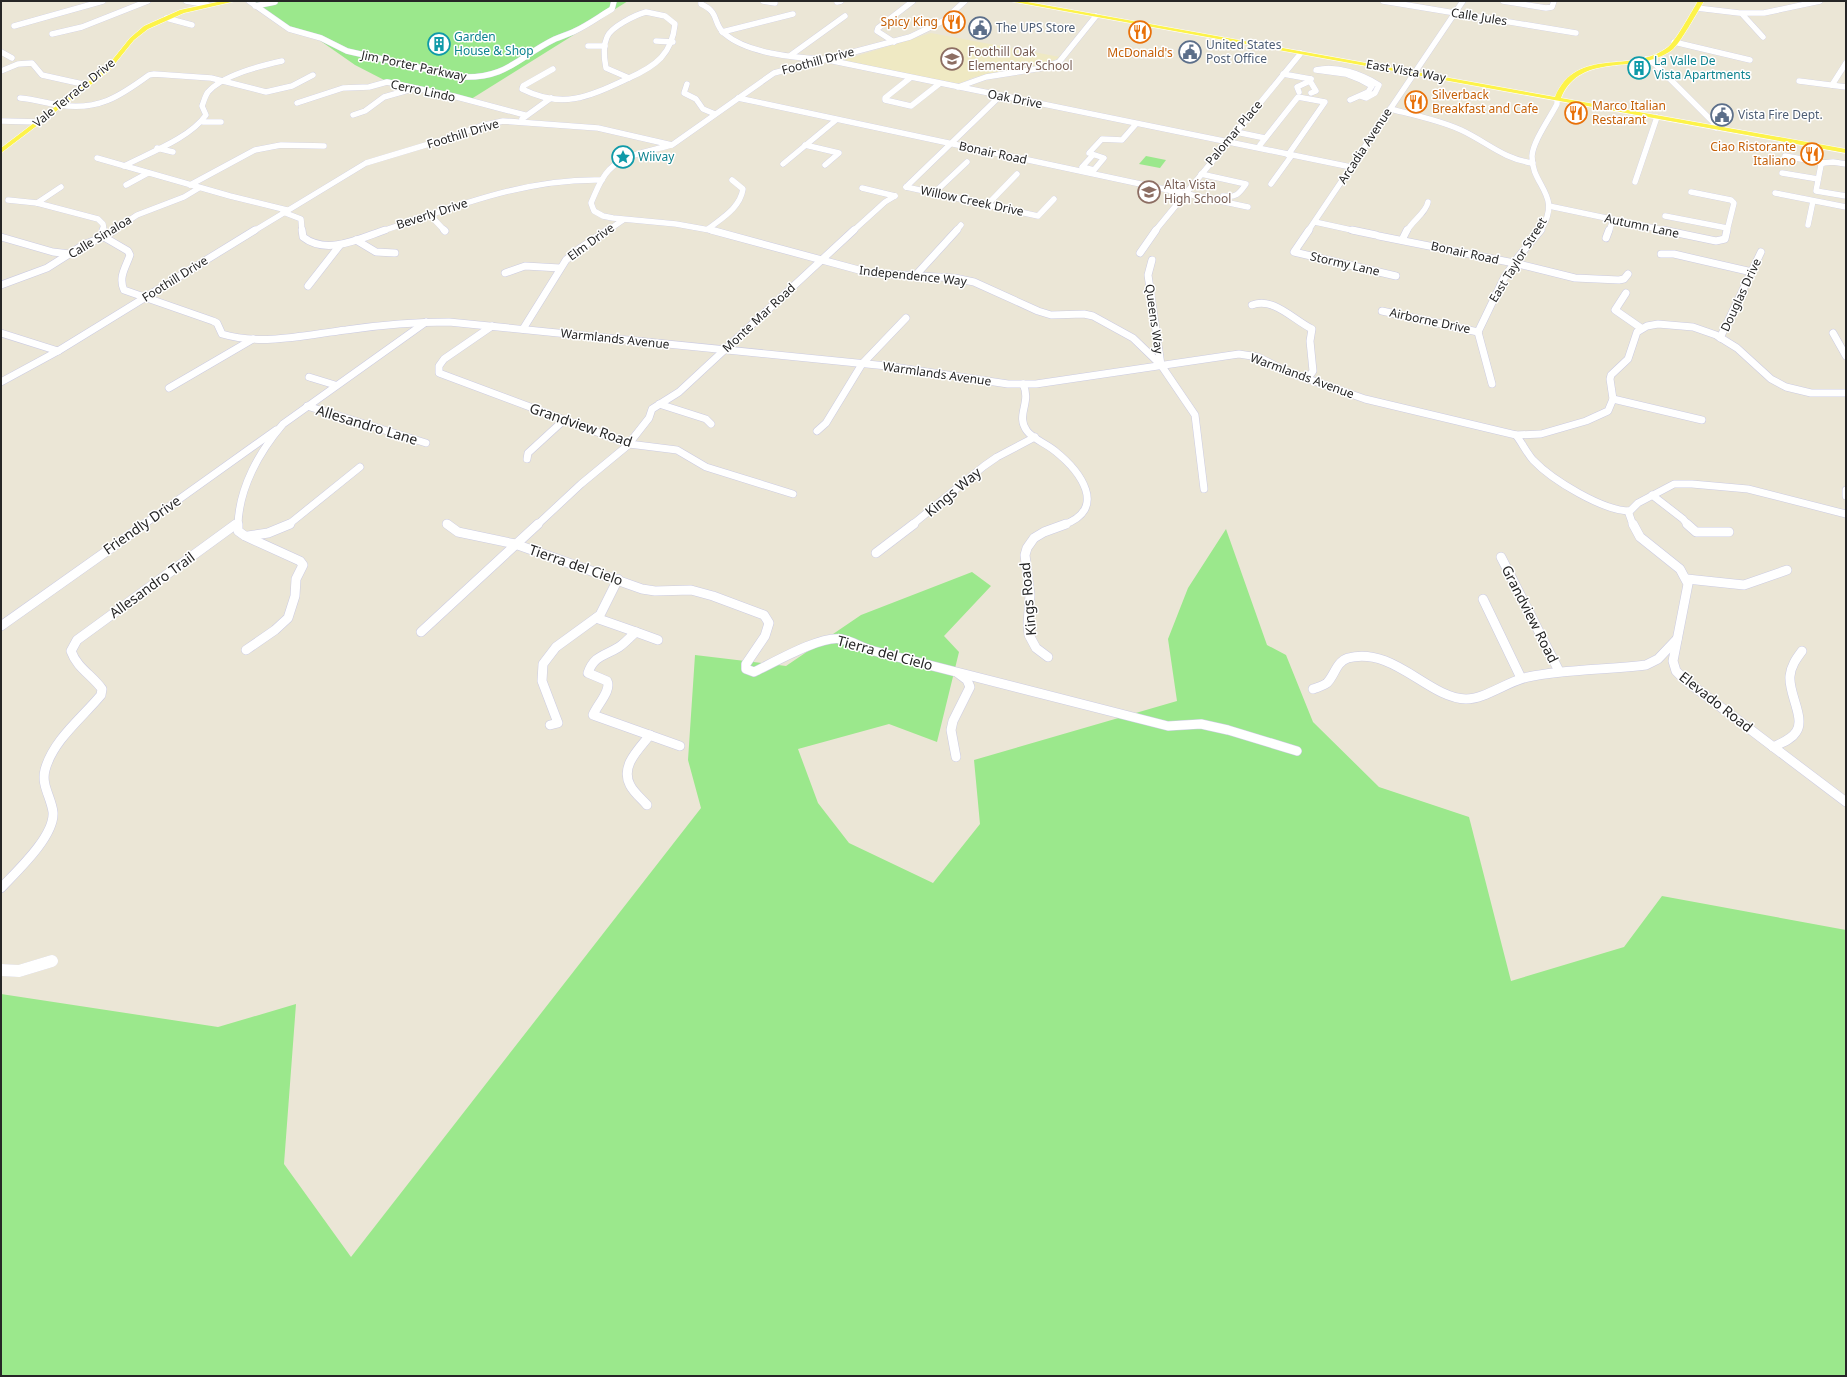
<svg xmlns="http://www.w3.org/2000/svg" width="1847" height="1377" font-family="'Noto Sans',sans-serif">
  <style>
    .education { fill: #efe9c3 }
    .green { fill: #9be88c }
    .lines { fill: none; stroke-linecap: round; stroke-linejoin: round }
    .minor-far3-casing { stroke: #cbcbe2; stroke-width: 6 }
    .minor-far2-casing { stroke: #cbcbe2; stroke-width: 8 }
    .minor-far1-casing { stroke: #cbcbe2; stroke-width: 10 }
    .minor-casing { stroke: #cbcbe2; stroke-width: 12 }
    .major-casing { stroke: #fff; stroke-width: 1 }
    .minor-far3 { stroke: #fff; stroke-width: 5.5 }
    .minor-far2 { stroke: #fff; stroke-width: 7 }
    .minor-far1 { stroke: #fff; stroke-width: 9 }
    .minor { stroke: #fff; stroke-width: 12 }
    .major { fill: #fdf349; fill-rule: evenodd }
    .labels { text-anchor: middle; stroke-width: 3; stroke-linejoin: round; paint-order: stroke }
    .far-street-label { font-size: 12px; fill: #262626; stroke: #fff }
    .far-food-label { font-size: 12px; fill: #c56008; stroke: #fff; text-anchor: end }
    .far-service-label { font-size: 12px; fill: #4e5e75; stroke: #fff; text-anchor: start }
    .far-culture-label { font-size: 12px; fill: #0d838f; stroke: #fff; text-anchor: start }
    .far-education-label { font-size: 12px; fill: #785e54; stroke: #fff; text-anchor: start }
    .street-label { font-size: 14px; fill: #262626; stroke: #fff }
  </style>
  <rect width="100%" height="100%" fill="#ebe6d6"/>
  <polygon class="education" points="931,33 1060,57 1046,64 974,77 957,85 841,61"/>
  <g class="green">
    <polygon points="247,1 628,1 468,101 388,82 355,65 312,35 298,32"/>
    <polygon points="1146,156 1166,160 1160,168 1139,164"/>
    <polygon points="1226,529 1267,645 1286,655 1313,722 1379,787 1469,817 1511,981 1624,947 1662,896 1846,930 1846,1376 1,1376 1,994 218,1027 296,1004 284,1164 351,1257 701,808 688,760 695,655 786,666 861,615 972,572 991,586 944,636 959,652 937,742 889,724 798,749 818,803 849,843 933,883 980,824 974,760 1177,701 1168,639 1188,588"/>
  </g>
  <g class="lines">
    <g class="minor-far3-casing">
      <g id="minor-far3">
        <polyline points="186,1 208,5"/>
        <path d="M249,1l40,28 32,9 26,13 114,26c46,2 57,-20 94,-38 7,-3 14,-5 20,-8 13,-6 25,-15 37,-22l2,-8"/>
        <path d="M701,1v3c20,9 11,20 24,30 22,19 69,24 98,25l528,108"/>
        <polyline points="763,1 775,3"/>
        <polyline points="1383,1 1576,33"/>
        <polyline points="1503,1 1546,8 1552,7 1554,1"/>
        <polyline points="837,2 841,1"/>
        <polyline points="255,6 275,2"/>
        <polyline points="1697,8 1739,13 1764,13 1820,1"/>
        <path d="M646,12l19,4 10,8c-3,30 -19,42 -46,54l-23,-10c-2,-10 -3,-22 1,-31 4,-10 28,-22 39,-25z"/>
        <polyline points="1742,14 1763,37"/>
        <polyline points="166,18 192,25"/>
        <polyline points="14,26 103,1"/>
        <polyline points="722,32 793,14"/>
        <polyline points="52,34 82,27 148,1"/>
        <polyline points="656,41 673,42"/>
        <polyline points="894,42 877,31 878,28 913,1"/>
        <polyline points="1674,42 1750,60"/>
        <polyline points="588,46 605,46"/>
        <polyline points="1,52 12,58"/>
        <polyline points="791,55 845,16"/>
        <polyline points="1646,59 1655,64 1713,122 1716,128"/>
        <path d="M553,69l-30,17 -1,3c42,21 68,7 107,-11"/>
        <polyline points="1,71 18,64 32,63 42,75 87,85"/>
        <polyline points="1283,74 1311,79"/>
        <polyline points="910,78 885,98 885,100 911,106 939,84"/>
        <polyline points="1311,79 1310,81 1316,91 1311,93"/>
        <polyline points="1799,81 1846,87"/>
        <polyline points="687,84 684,93 696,99 703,109 715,114"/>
        <polyline points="1832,85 1846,63"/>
        <polyline points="958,87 986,77 1042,68 1059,62 1096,16"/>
        <polyline points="1299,92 1297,87 1310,81"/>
        <path d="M20,98c13,1 26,5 39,7 39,6 60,-8 90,-30l5,-1 57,4 55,14 26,-6 21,-11"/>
        <polyline points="738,98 1248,207"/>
        <path d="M1350,100l18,-8 4,-6 -11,-6 -15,-6 -30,-4c21,-5 45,4 63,15l-4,8 -9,5 -6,-2"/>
        <polyline points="297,103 343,88 369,87 387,82 453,96 525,115"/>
        <path d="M1390,109c24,6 49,11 71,21 26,12 42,29 72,33"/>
        <polyline points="353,115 365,111 384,97 412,89"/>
        <polyline points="522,119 551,98"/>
        <polyline points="1,121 39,122"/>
        <polyline points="203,122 221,122"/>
        <polyline points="1236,132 1265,138"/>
        <path d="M671,145c-20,6 -47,9 -62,25 -9,9 -13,22 -18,33l3,8 9,5 10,2 63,6 39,7"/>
        <polyline points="805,145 839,153 825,165"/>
        <polyline points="1260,145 1298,97 1325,102 1288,155"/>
        <polyline points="157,148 173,152"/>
        <polyline points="1093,155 1082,167 1094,170 1104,158 1089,153 1102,139 1122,140 1136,124"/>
        <polyline points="1785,156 1823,163 1833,162 1846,164"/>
        <polyline points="97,158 230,196 287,210"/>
        <polyline points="1823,163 1821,165 1816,191 1846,196"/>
        <polyline points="783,164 836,120"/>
        <path d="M124,166c25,-13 66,-28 82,-51l-4,-9c2,-5 3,-10 6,-14 15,-17 52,-26 74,-31"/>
        <polyline points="1782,173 1818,179"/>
        <path d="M1201,174l45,10c-7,10 -10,14 -23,12"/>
        <polyline points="1635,182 1657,117"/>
        <polyline points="1271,184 1292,155"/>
        <polyline points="126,185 148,173"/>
        <polyline points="190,185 255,150 281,145 324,146"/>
        <polyline points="906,187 1038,216 1054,199"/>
        <polyline points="906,187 1000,96"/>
        <polyline points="862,188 895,196"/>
        <polyline points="1691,192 1731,200 1734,203 1727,231"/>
        <polyline points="934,193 967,162"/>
        <polyline points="1775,193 1846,207"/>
        <polyline points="8,200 37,203 98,219 103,224 104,231"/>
        <polyline points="37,203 61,187"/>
        <polyline points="987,205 1017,174"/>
        <polyline points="1549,206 1668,231"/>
        <polyline points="283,212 301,219 302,231"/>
        <polyline points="429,214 445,231"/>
        <polyline points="1665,216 1727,228"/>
        <polyline points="1315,222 1356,231"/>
        <polyline points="1808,225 1813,201"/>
        <path d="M708,229c14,-11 32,-21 35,-40l-11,-9"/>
        <polyline points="113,231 137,215 184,197 199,188"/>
        <polyline points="254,231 366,163 449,138 481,126 503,121 598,128 672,145 774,73 910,37 943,21 965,1"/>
        <path d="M382,231c73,-24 143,-53 220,-51"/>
        <polyline points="607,231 623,220"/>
        <polyline points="853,231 885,202 895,196"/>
        <polyline points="956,231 961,225"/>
        <polyline points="1155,231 1301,53"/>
        <polyline points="1308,231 1463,1"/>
        <path d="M1407,231c5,-10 19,-18 21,-29"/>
        <path d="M1540,231c24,-36 -9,-45 -8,-75 1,-15 18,-38 25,-52v-5"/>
        <polyline points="1609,231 1613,220"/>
      </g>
    </g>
    <g class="minor-far2-casing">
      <g id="minor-far2">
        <path d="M103,230l1,7 24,14 2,4c-4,12 -12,22 -6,35l89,31 4,2 5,11c41,12 83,1 124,-4 34,-5 68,-8 103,-8l438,44 121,18h28l203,-30 19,3 30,15 77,27 151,36 25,-1 45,-13 22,-10 5,-12 -3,-20 1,-4 17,-16 9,-27 10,-6 11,-2 35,3 23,8 21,13 34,31 15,8 25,6h35"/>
        <path d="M302,230l1,7c24,19 58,1 82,-7"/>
        <polyline points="444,230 445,231"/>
        <polyline points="711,230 870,273 955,278 974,282 1038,311 1051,315 1084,314 1093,316 1133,338 1161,365"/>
        <polyline points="1309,230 1294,252 1396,276"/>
        <polyline points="1352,230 1376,235"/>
        <polyline points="1663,230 1716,241 1725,239 1727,230"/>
        <polyline points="1379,236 1514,263 1575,278 1619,280 1624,279 1628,274"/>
        <polyline points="1,237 53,252 70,254"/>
        <polyline points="1606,238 1609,230"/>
        <polyline points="356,240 376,252 395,253"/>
        <polyline points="1402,240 1407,230"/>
        <polyline points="1140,253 1156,230"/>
        <polyline points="1661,254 1674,254 1752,272"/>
        <polyline points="1152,260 1148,275 1161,365 1195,415 1204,489"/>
        <polyline points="505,273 525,266 560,268"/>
        <polyline points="915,276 957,230"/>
        <polyline points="1,285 47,268 85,244 104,237 115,230"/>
        <polyline points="308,286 340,245"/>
        <polyline points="1626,293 1615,310 1641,328"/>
        <path d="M1252,305c22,-8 40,14 60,24l-2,12 3,30 -5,7"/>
        <polyline points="1382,311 1478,332"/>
        <polyline points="492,326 444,359 439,366 439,373 629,444 677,450 706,467 793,494"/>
        <polyline points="523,329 566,260 579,249 608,230"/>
        <polyline points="1478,332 1504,278 1519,256 1541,230"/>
        <polyline points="1478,332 1492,384"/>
        <polyline points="1,333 58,351"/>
        <polyline points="1833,333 1846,356"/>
        <polyline points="1720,338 1761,252"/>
        <polyline points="309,377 335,385"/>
        <polyline points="1,382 58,351 255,230"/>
        <path d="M1023,384c9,19 -8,31 4,47 6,8 20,13 28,20 25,20 54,58 8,74"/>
        <polyline points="169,388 253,339"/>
        <polyline points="1613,399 1702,420"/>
        <polyline points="659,404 706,419 711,424"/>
        <polyline points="307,406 426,443"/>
        <polyline points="817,431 826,423 862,364 906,318"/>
        <path d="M1516,435c6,8 11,18 17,25 19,20 70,51 97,51l8,-8 36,-19h18l56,5 98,25"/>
        <polyline points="527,459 528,453 564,420"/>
        <polyline points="1846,490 1846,496"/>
        <polyline points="1652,495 1683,519 1688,525"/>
        <polyline points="1628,511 1633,525"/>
        <polyline points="143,525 276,430"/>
        <polyline points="235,525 237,523"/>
        <path d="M238,525c1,-37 21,-73 45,-101l143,-102"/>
        <polyline points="288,525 360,467"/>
        <polyline points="537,525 581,484 627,446 649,418 652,409 679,392 854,230"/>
        <polyline points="912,525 984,466 997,457 1035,437"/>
      </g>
    </g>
    <g class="minor-far1-casing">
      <g id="minor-far1">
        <polyline points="238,524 238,531 245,536 300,561 303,565 296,579 295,596 288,618 275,630 246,650"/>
        <path d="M447,524l11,8 57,12 127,45 13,2 36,-1 22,6 51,19 5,8 -4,13 -19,28v5l8,3c19,-9 67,-37 87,-33 10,2 20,8 29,11l298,76 33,-2 27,6 69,21"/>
        <polyline points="1633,524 1640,537 1680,569 1688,584 1673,661 1676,671 1685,680 1846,802"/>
        <polyline points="1687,524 1696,532 1729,532"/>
        <polyline points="248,536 268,533 290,524"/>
        <polyline points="876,553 914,524"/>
        <polyline points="1501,557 1559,671"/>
        <polyline points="1687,579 1744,585 1787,570"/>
        <polyline points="1483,599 1521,678 1519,679"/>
        <path d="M596,618l40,14c-6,5 -11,11 -17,15 -14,9 -25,8 -31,26l19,8c5,9 -10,24 -14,34l87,31"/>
        <polyline points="1,626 145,524"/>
        <polyline points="421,632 538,524"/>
        <polyline points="636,632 658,640"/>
        <polyline points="1048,657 1036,648 1029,635 1028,625 1030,595 1025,555 1027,548 1034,538 1044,532 1066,524"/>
        <path d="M1313,689c5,-2 10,-3 14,-6 8,-8 9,-21 21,-25 46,-12 80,40 118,41 19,0 42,-18 62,-22 39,-8 79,-7 118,-12l12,-6 19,-20"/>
        <polyline points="550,725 558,723 542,681 543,664 556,647 600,615 618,579"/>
        <path d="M1773,747c8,-4 18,-7 23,-15 10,-13 -8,-39 -6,-56 1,-10 6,-17 12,-25"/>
        <polyline points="956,757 951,730 953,721 970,687 967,680 959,674"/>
        <path d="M647,805c-5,-6 -13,-12 -17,-20 -10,-19 9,-36 20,-50"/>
        <path d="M1,888c16,-17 54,-52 52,-76 -2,-15 -12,-27 -8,-42 8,-30 37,-52 56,-75l1,-6c-10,-14 -25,-21 -31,-38l6,-11 159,-116"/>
      </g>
    </g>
    <g class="minor-casing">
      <polyline id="minor" points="1,970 19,971 52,961"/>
    </g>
    <g class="major-casing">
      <g id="major">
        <polygon points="222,1 236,1 184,13 148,29 134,40 109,71 1,153 1,148 105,69 130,38 144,26 180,10"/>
        <path d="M1009,1h13l533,96c22,-52 77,-22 113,-50 7,-5 24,-36 30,-46h6c-6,10 -25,44 -32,49 -35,26 -91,0 -111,48l285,51v4z"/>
      </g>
    </g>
    <use href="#minor-far3" class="minor-far3"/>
    <use href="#minor-far2" class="minor-far2"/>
    <use href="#minor-far1" class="minor-far1"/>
    <use href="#minor" class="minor"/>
    <use href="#major" class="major"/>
  </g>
  <defs>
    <g id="restaurant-ring" transform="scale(1.15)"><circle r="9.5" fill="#fff" stroke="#e8710a" stroke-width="1.5"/><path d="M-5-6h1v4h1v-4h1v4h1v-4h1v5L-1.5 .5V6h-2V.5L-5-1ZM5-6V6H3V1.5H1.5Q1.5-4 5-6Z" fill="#e8710a"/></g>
    <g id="civic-ring" transform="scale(1.15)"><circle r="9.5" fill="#fff" stroke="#5c6f8a" stroke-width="1.5"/><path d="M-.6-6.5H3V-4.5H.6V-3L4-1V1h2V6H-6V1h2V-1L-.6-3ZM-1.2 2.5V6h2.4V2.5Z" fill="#5c6f8a"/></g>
    <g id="building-ring" transform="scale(1.15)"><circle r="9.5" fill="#fff" stroke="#0f9aa8" stroke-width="1.5"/><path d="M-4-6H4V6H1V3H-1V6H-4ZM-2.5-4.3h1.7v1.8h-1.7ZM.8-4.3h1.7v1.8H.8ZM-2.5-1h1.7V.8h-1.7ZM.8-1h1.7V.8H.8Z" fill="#0f9aa8"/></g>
    <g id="school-ring" transform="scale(1.15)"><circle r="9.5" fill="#fff" stroke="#8d6e63" stroke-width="1.5"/><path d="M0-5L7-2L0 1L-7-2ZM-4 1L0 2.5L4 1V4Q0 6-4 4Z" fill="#8d6e63"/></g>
    <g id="sight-ring" transform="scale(1.15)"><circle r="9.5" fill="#fff" stroke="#0f9aa8" stroke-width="1.5"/><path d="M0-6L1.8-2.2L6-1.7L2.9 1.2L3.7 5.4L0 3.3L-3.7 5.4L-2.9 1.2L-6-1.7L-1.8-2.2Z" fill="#0f9aa8"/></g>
  </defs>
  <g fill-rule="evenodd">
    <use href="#restaurant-ring" x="954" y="22"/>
    <use href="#civic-ring" x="980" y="28"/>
    <use href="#restaurant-ring" x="1140" y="32"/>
    <use href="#building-ring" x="439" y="44"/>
    <use href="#civic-ring" x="1190" y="52"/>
    <use href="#school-ring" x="952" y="59"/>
    <use href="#building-ring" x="1639" y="68"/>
    <use href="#restaurant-ring" x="1416" y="102"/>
    <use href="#restaurant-ring" x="1576" y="113"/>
    <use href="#civic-ring" x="1722" y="115"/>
    <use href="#restaurant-ring" x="1812" y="154"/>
    <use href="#sight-ring" x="623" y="157"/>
    <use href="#school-ring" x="1149" y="192"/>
  </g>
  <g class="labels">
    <g class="far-street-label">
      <text transform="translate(1479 17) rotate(9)" y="4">Calle Jules</text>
      <text transform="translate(818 61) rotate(-15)" y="4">Foothill Drive</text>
      <text transform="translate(414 66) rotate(12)" y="4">Jim Porter Parkway</text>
      <text transform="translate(1406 71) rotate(10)" y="4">East Vista Way</text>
      <text transform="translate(423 91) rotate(12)" y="4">Cerro Lindo</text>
      <text transform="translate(74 93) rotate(-39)" y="4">Vale Terrace Drive</text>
      <text transform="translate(1015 99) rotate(11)" y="4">Oak Drive</text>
      <text transform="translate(1234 133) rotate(-50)" y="4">Palomar Place</text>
      <text transform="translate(463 134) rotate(-17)" y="4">Foothill Drive</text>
      <text transform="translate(1365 146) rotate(-57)" y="4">Arcadia Avenue</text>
      <text transform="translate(993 153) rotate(12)" y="4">Bonair Road</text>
      <text transform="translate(972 201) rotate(12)" y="4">Willow Creek Drive</text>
      <text transform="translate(432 214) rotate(-18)" y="4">Beverly Drive</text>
      <text transform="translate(1642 226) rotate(12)" y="4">Autumn Lane</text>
      <text transform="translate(100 237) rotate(-31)" y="4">Calle Sinaloa</text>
      <text transform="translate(591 242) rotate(-36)" y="4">Elm Drive</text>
      <text transform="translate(1465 253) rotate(12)" y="4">Bonair Road</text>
      <text transform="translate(1518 260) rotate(-58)" y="4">East Taylor Street</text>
      <text transform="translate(1345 264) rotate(13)" y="4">Stormy Lane</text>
      <text transform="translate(913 276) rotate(6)" y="4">Independence Way</text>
      <text transform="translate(175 279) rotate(-32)" y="4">Foothill Drive</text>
      <text transform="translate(1741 295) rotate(-65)" y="4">Douglas Drive</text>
      <text transform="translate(759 318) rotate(-43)" y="4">Monte Mar Road</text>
      <text transform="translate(1154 319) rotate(82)" y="4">Queens Way</text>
      <text transform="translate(1430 321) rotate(12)" y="4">Airborne Drive</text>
      <text transform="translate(615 339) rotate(6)" y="4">Warmlands Avenue</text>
      <text transform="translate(937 374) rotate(8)" y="4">Warmlands Avenue</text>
      <text transform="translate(1302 376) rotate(20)" y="4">Warmlands Avenue</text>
    </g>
    <g class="far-food-label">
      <text x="938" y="26">Spicy King</text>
      <text x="1140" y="57" text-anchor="middle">McDonald's</text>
      <text x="1432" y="99" text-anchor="start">Silverback<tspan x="1432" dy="14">Breakfast and Cafe</tspan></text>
      <text x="1592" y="110" text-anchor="start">Marco Italian<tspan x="1592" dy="14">Restarant</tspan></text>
      <text x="1796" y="151">Ciao Ristorante<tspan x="1796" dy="14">Italiano</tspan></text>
    </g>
    <g class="far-service-label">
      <text x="996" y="32">The UPS Store</text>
      <text x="1206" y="49">United States<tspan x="1206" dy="14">Post Office</tspan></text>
      <text x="1738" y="119">Vista Fire Dept.</text>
    </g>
    <g class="far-culture-label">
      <text x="454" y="41">Garden<tspan x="454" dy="14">House &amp; Shop</tspan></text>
      <text x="1654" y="65">La Valle De<tspan x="1654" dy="14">Vista Apartments</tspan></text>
      <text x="638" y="161">Wiivay</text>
    </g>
    <g class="far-education-label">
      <text x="968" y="56">Foothill Oak<tspan x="968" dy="14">Elementary School</tspan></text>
      <text x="1164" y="189">Alta Vista<tspan x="1164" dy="14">High School</tspan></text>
    </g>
    <g class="street-label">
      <text transform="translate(367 425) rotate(17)" y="5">Allesandro Lane</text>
      <text transform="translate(581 425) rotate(19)" y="5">Grandview Road</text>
      <text transform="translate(953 492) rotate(-40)" y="5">Kings Way</text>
      <text transform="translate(142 525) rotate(-35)" y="5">Friendly Drive</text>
      <text transform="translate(576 565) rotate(19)" y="5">Tierra del Cielo</text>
      <text transform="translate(152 585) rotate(-36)" y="5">Allesandro Trail</text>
      <text transform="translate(1028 599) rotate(-95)" y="5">Kings Road</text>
      <text transform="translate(1530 614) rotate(63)" y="5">Grandview Road</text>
      <text transform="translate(885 653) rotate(15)" y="5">Tierra del Cielo</text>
      <text transform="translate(1716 702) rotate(38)" y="5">Elevado Road</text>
    </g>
  </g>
  <rect width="1847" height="1377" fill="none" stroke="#262626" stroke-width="4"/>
</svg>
